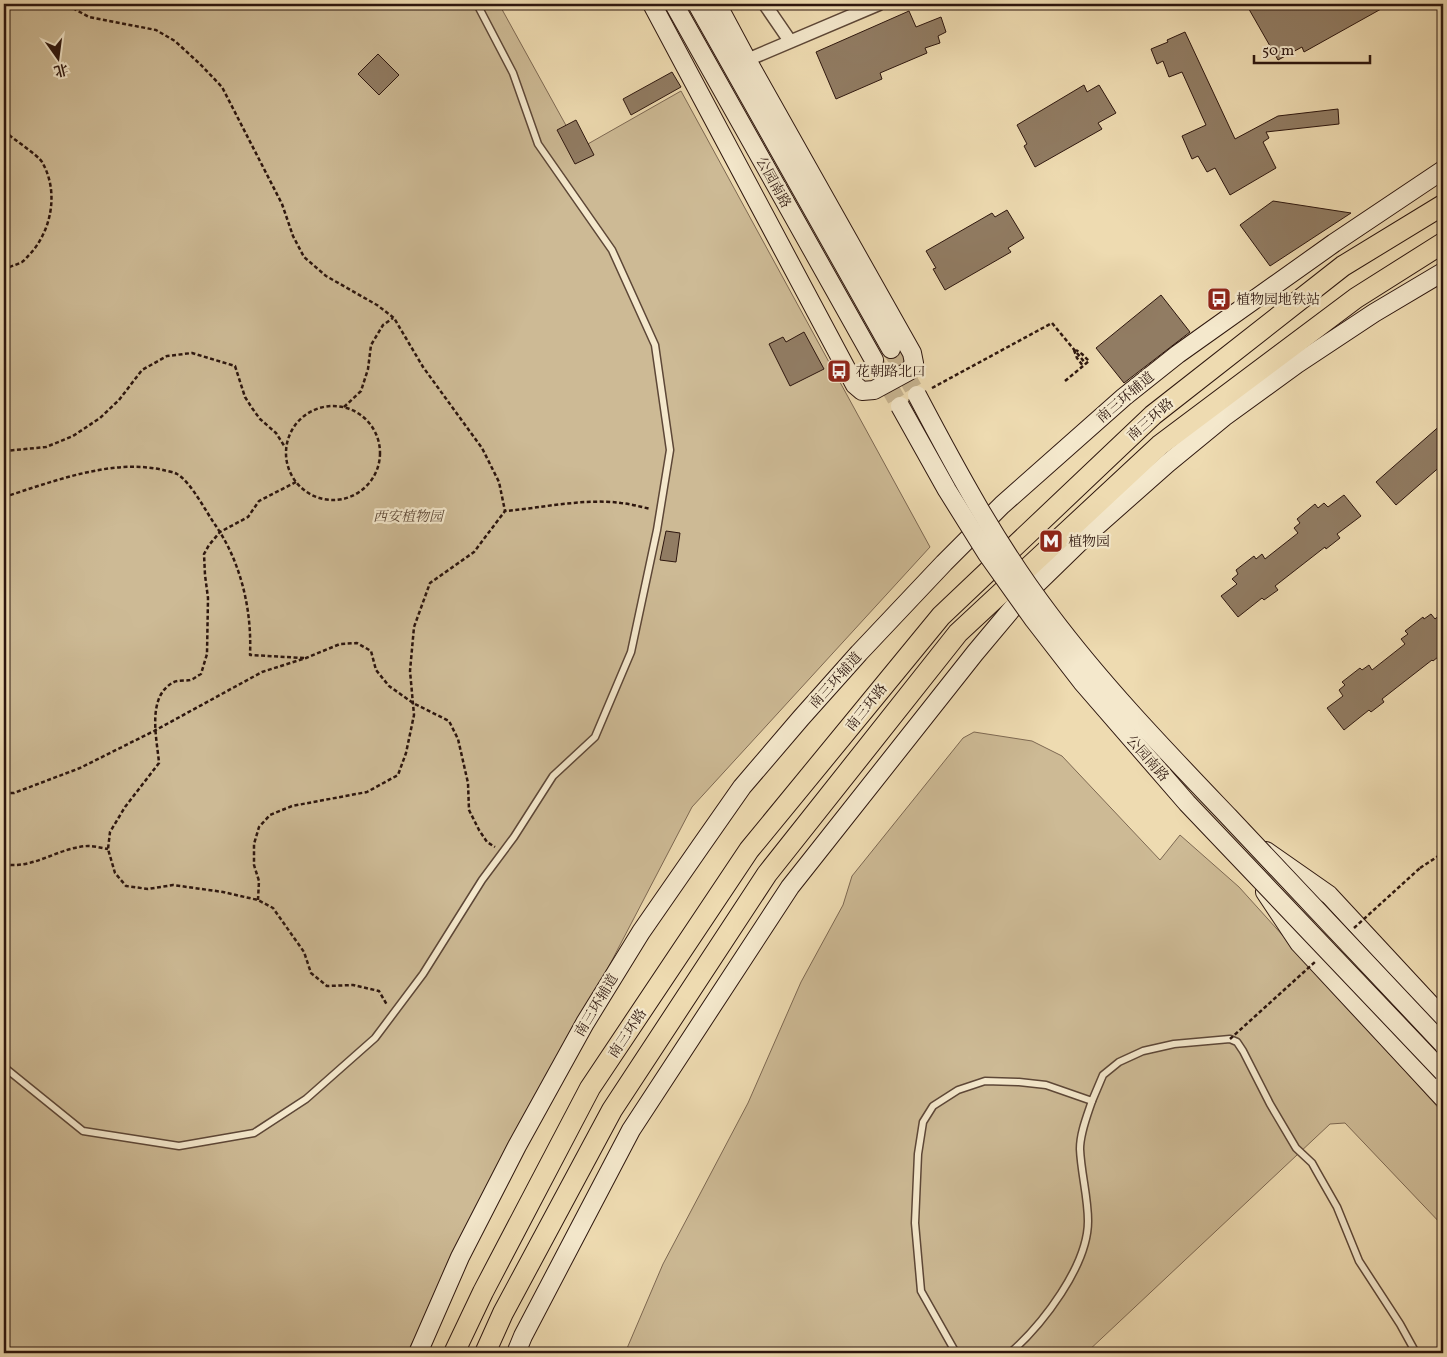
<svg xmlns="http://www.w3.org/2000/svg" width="1447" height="1357" font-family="Vollkorn,'Noto Serif SC',serif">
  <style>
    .green { fill: #cdba95; stroke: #7d6852 }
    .building { fill: #917c63; stroke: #2d160e }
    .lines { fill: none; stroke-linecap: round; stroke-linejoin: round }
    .secondary-tunnel { stroke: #c7b490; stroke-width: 18; stroke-dasharray: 18 9; stroke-linecap: butt }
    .service-casing { stroke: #5d4737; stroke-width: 9 }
    .minor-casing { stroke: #5d4737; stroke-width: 15 }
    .secondary-casing { stroke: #2d160e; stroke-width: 20 }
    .trunk-casing { stroke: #2d160e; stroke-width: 22 }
    .path { stroke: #2d160e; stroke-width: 2.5; stroke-dasharray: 4 2.5; stroke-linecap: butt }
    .service { stroke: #f4e8cc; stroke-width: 6 }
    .minor { stroke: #f4e8cc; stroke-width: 12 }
    .secondary { stroke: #f4e8cc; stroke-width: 18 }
    .trunk { stroke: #eedbb1; stroke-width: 20 }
    .secondary-bridge-casing { stroke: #2d160e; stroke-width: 20; stroke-linecap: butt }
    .path-bridge { stroke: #2d160e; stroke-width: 2.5; stroke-dasharray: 4 2.5; stroke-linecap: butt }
    .secondary-bridge { stroke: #f4e8cc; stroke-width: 18 }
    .labels { text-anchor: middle; stroke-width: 4.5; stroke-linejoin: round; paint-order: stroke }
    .street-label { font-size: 14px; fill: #2d160e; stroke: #f4e8cc }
    .poi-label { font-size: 14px; fill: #2d160e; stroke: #f4e8cc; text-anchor: start }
    .park-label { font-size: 14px; font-style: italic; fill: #5d4736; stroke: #f4e8cc }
  </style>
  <rect width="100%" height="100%" fill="#eedbb1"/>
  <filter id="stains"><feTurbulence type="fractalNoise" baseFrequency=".004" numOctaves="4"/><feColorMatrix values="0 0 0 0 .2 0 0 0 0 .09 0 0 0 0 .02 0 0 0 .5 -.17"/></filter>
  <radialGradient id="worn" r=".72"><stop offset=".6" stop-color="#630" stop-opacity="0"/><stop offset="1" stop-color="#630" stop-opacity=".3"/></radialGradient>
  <g class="green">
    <polygon points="4,4 499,4 579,149 681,91 930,547 692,807 407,1353 4,1353"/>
    <polygon points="974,732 1032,741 1062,756 1160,860 1180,835 1239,887 1443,1113 1443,1226 1345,1123 1330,1124 1086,1353 625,1353 663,1264 748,1103 801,982 843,905 852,876 963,738"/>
  </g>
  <g class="building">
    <polygon points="1246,4 1390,4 1304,52 1302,47 1278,60"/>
    <polygon points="909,11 916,27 941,17 946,32 938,36 940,43 925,48 927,53 880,73 882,79 836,99 816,52"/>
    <polygon points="1185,32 1235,139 1278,116 1338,109 1339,124 1266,132 1269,138 1263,142 1276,168 1230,195 1215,168 1207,172 1198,156 1192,159 1182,136 1206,125 1182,72 1169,77 1163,61 1157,64 1151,49 1168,42 1167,40"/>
    <polygon points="378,54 399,75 379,95 358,74"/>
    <polygon points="672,72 681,87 631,115 623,99"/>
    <polygon points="1084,85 1087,92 1099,85 1116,113 1098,123 1102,129 1035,167 1024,146 1027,144 1017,125"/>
    <polygon points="576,120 594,155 575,164 557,130"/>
    <polygon points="1273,201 1351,213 1270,266 1240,225"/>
    <polygon points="1007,210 1024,238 1008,248 1011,252 945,290 933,269 936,268 926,251 992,213 995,217"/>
    <polygon points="1161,295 1190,332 1124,383 1096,348"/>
    <polygon points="804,332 824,369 790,386 769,344 783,337 786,342"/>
    <polygon points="1443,423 1443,464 1396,505 1376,482"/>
    <polygon points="1344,495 1361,516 1337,534 1340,538 1326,549 1325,547 1275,586 1278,590 1264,600 1262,598 1238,617 1221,596 1237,584 1232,579 1238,574 1236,570 1254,556 1256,559 1262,554 1265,559 1298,533 1294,528 1300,523 1297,519 1315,504 1318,508 1324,503 1328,507"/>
    <polygon points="666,531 680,533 676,562 660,560"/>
    <polygon points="1443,612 1443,653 1433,661 1432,660 1382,699 1384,702 1371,712 1369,710 1344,730 1327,708 1343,696 1339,690 1345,685 1342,682 1360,668 1362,670 1369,665 1372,670 1405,644 1401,639 1408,634 1405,631 1423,617 1424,619 1431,614 1435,619"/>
  </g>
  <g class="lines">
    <g class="secondary-tunnel">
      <polyline points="891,349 917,395"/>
      <polyline points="874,360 900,406"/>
    </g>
    <g class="service-casing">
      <g id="service">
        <polyline points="4,1067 83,1131 179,1146 254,1133 306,1099 375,1038 423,974 482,880 514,837 553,776 595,737 631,652 657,530 670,450 655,345 612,250 538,144 513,73 477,4"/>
        <polyline points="956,1353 921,1291 915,1223 918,1154 923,1122 933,1106 958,1090 985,1081 1019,1082 1046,1085 1092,1101 1103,1075 1119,1062 1143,1051 1174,1044 1230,1039 1237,1042 1243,1051 1270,1104 1296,1148 1312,1163 1317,1172 1337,1207 1359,1261 1400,1324 1416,1353"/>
        <path d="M1010,1353c32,-28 78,-87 78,-132 0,-24 -7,-48 -8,-72 0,-16 7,-33 12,-48"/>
      </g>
    </g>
    <g class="minor-casing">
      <g id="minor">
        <polyline points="771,4 766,6 790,41"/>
        <polyline points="747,60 879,4"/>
      </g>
    </g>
    <g class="secondary-casing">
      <g id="secondary">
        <polyline points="652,4 855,385 862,391 874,390 909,371 914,363 912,353 747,60 717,4"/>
        <polyline points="674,4 874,360"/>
        <polyline points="697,4 891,349"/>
        <polyline points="1266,851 1329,895 1443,1018"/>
        <polyline points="1265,892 1299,943 1443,1098"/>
        <polyline points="418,1353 460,1257 517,1146 585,1023 641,932 700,847 742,787 801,718 859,653 944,563 1002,505 1124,397 1178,354 1334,243 1443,170"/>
        <polyline points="516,1353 523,1336 631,1130 790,887 975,653 1016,604 1090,532 1168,463 1224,417 1297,364 1374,313 1443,272"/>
      </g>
    </g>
    <g class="trunk-casing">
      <g id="trunk">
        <polyline points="454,1353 483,1292 590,1088 749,850 941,616 1153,415 1343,266 1443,205"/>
        <polyline points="485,1353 503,1313 612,1110 767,874 958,633 1160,445 1356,298 1443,243"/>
      </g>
    </g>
    <g class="path">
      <polyline points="69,4 69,6 89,17 156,30 175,41 201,65 222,87 282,204 293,236 304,257 326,276 377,305 394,318 423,367 482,448 499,482 505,511"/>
      <path d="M4,131c8,7 35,25 38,31 17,29 10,68 -12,92 -3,3 -5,6 -8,8 -6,3 -13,5 -18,7"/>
      <polyline points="1074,350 1077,358 1083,366"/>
      <polyline points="1065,381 1089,361 1082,354 1076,350"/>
      <polyline points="932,388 1052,323 1086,364"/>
      <circle cx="333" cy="453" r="47"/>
      <polyline points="344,407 361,391 368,369 371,345 383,325 393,318"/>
      <polyline points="4,451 46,447 73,436 100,418 119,400 142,370 167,356 192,353 235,366 245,397 252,408 260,419 276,433 285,447"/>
      <path d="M296,482l-37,19 -11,16 -28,15 -11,13 -5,9 1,21 3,23 -1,56 -6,20c-4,2 -7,5 -11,6 -5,1 -11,0 -16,2 -28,14 -17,57 -15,81l-34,44 -15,25 -2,17 7,24 11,13 22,3 25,-4 50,7 35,8 15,8 31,44 7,21 16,13 26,-1 26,6 8,14"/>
      <path d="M4,497c48,-15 108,-39 159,-27 4,1 11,2 14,4 14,8 29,38 39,52 25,37 36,84 34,129l54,3"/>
      <polyline points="4,793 14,793 80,768 154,731 262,672 306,658 340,644 357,643 371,651 376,670 389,686 413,703 449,721 458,739 468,783 469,810 479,830 487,842 495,847"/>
      <path d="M4,864c29,6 55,-17 84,-18 6,0 13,2 20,3"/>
      <polyline points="1420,868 1443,853"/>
      <path d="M258,900l1,-19 -5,-16v-21l5,-17 11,-12 22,-9 75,-14 31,-17 8,-22 8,-38 -4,-44 4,-44 16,-44 44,-31 31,-41c36,-3 80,-13 116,-8 10,1 20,4 30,6"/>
    </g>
    <use href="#service" class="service"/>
    <use href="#minor" class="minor"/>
    <use href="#secondary" class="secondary"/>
    <use href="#trunk" class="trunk"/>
    <g class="secondary-bridge-casing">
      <g id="secondary-bridge">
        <path d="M917,395c40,76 81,152 133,220 54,72 117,137 179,202 71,76 143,151 214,227"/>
        <polyline points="900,406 947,490 987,554 1034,620 1082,682 1187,803 1443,1072"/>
      </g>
    </g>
    <g class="path-bridge">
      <polyline points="1354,928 1420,868"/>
      <polyline points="1230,1039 1316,961"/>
    </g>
    <use href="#secondary-bridge" class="secondary-bridge"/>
  </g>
  <defs>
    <g id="bus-square" transform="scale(1.25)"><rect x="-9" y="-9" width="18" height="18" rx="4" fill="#8f2418" stroke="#f4e8cc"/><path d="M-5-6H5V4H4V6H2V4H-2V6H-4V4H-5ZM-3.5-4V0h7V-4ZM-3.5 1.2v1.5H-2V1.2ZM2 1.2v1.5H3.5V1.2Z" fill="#fff"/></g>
    <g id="metro-square" transform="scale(1.25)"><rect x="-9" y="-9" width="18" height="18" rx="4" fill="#8f2418" stroke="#f4e8cc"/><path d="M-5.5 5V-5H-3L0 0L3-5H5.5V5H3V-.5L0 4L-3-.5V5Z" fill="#fff"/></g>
  </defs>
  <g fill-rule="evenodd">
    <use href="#bus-square" x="1219" y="299"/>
    <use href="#bus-square" x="839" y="371"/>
    <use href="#metro-square" x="1051" y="541"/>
  </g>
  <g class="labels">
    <g class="street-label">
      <text transform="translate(774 182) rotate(61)" y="5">公园南路</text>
      <text transform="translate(1125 397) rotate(-40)" y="5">南三环辅道</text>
      <text transform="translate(1150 419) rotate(-41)" y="5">南三环路</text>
      <text transform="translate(835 680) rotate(-48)" y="5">南三环辅道</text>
      <text transform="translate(866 707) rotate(-51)" y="5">南三环路</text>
      <text transform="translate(1148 758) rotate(49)" y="5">公园南路</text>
      <text transform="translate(596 1005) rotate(-59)" y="5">南三环辅道</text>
      <text transform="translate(627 1033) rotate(-56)" y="5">南三环路</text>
    </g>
    <g class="poi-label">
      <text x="1236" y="304">植物园地铁站</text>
      <text x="856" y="376">花朝路北口</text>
      <text x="1068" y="546">植物园</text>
    </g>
    <g class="park-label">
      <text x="408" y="521">西安植物园</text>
    </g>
  </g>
  <rect width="1447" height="1357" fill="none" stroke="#eedbb1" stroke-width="20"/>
  <rect x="5" y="5" width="1437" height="1347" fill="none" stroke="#2d160e" stroke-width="2.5"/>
  <rect x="10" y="10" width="1427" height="1337" fill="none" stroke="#2d160e"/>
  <g transform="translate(58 58) rotate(166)" stroke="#f4e8cc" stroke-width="4" paint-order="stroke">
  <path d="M0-4L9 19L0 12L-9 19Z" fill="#2d160e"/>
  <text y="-8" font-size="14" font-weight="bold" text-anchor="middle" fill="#2d160e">北</text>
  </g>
  <path d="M1254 55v8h116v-8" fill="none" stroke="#2d160e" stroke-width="2.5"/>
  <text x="1262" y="55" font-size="15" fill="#2d160e" stroke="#f4e8cc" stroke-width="4" paint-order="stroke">50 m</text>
  <rect width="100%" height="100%" filter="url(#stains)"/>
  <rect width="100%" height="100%" fill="url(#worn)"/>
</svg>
